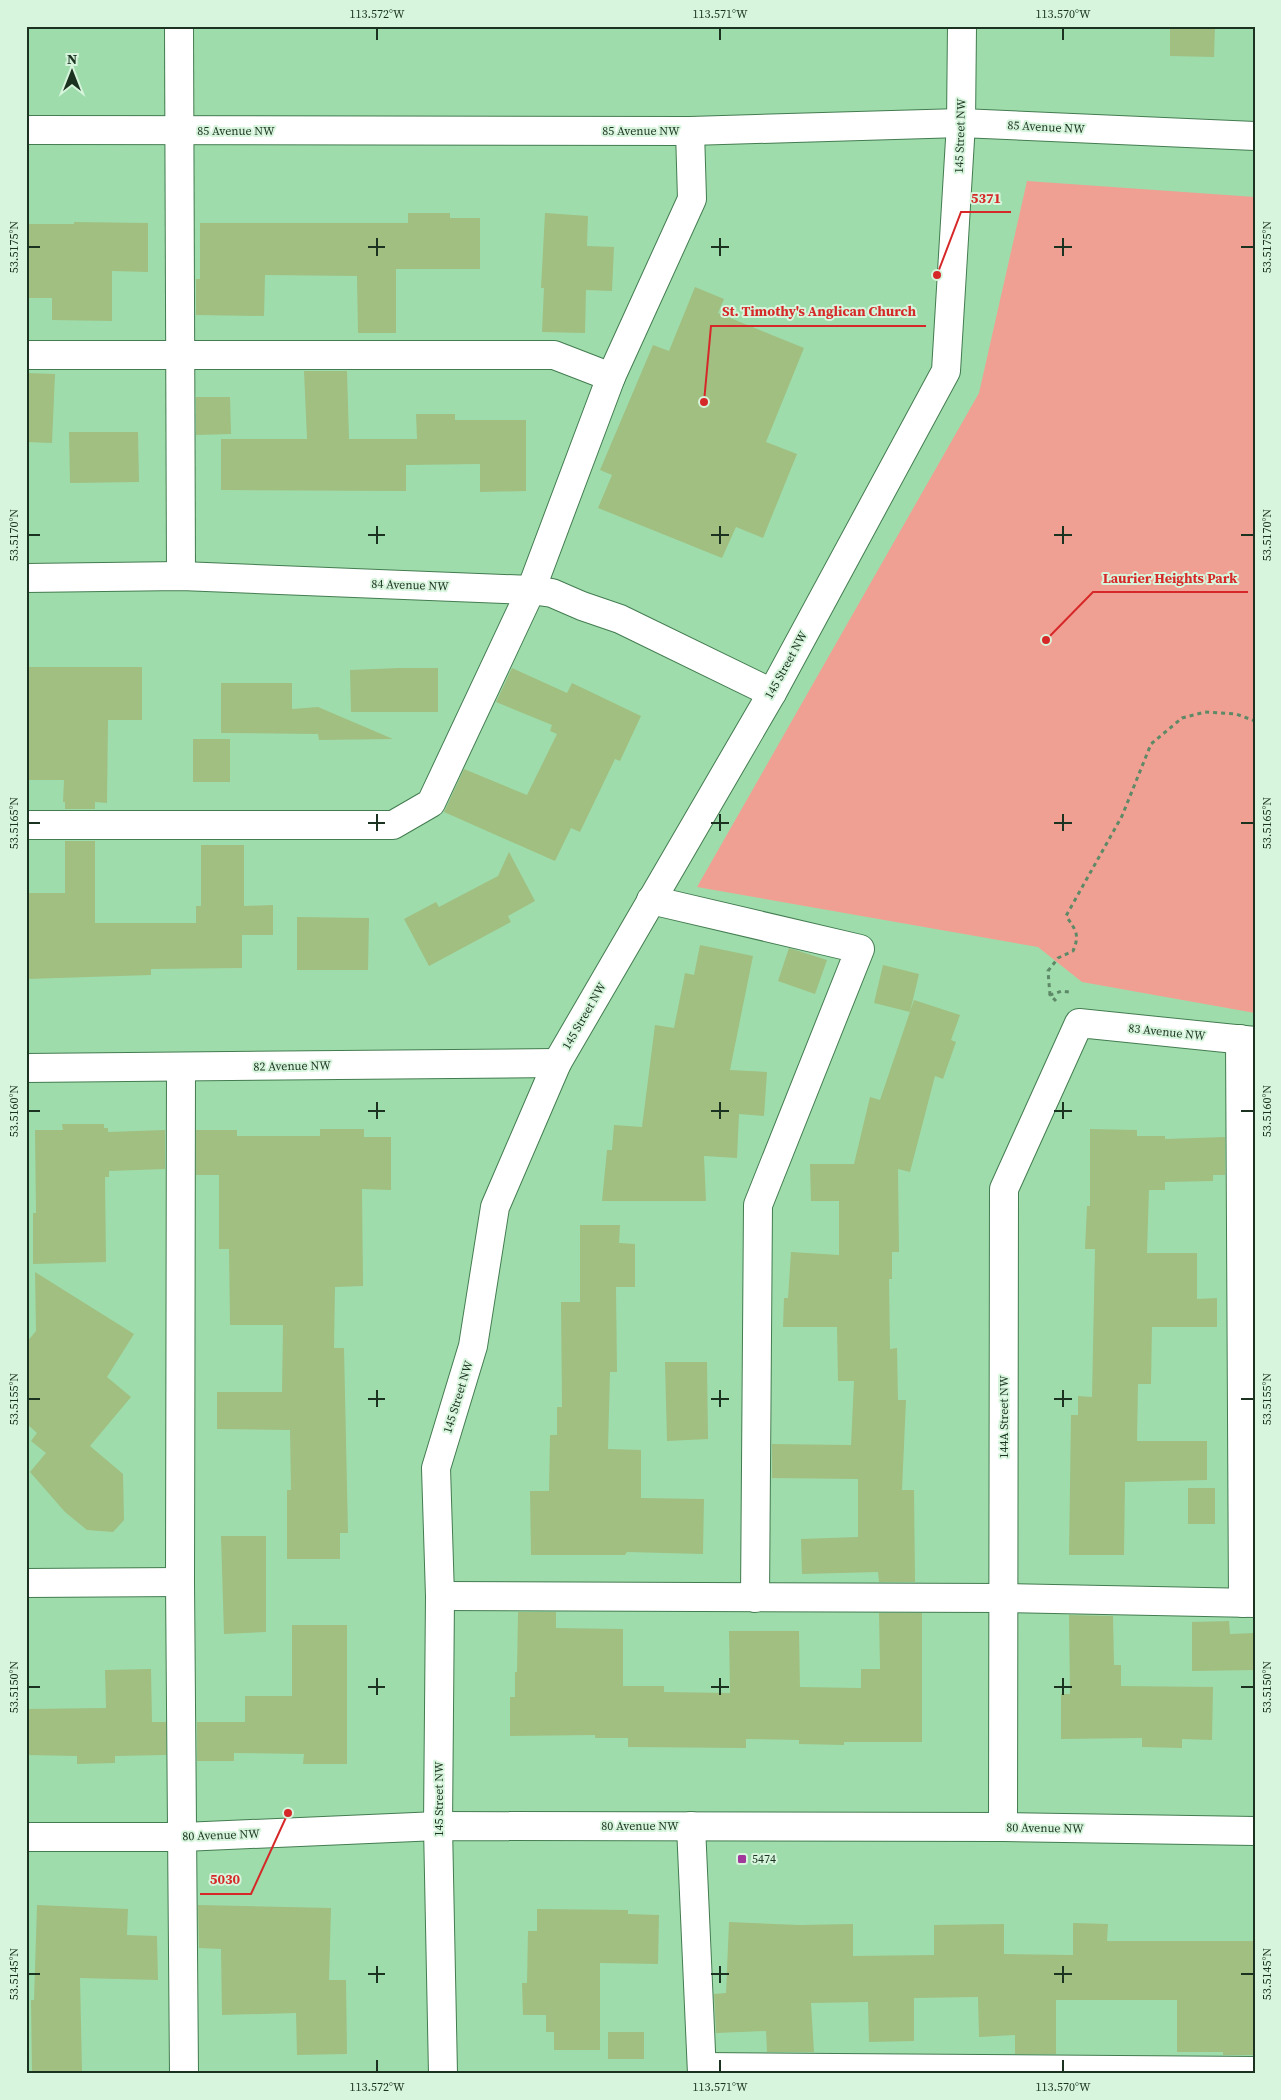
<svg xmlns="http://www.w3.org/2000/svg" width="1281" height="2100" font-family="'Source Serif 4',serif">
  <style>
    .green { fill: #f0a092 }
    .building { fill: #a0bf81 }
    .lines { fill: none; stroke-linecap: round; stroke-linejoin: round }
    .minor-casing { stroke: #437c50; stroke-width: 30 }
    .path { stroke: #5e8967; stroke-width: 3; stroke-dasharray: 4 4; stroke-linecap: butt }
    .minor { stroke: #fff; stroke-width: 28 }
    .ticks { fill: none; stroke: #1a321f; stroke-width: 2 }
    .poi-dot { fill: #a1389b; stroke: #d7f5dc; stroke-width: 2 }
    .labels { text-anchor: middle; stroke-width: 4; stroke-linejoin: round; paint-order: stroke }
    .street-label { font-size: 12px; fill: #1a321f; stroke: #d7f5dc }
    .poi-label { font-size: 12px; fill: #1a321f; stroke: #d7f5dc; text-anchor: start }
    .leader { fill: none; stroke: #d62828; stroke-width: 2 }
    .callout-dot { fill: #d62828; stroke: #d7f5dc; stroke-width: 2 }
    .callout-label { font-size: 14px; text-anchor: middle; font-weight: bold; fill: #d62828; stroke: #d7f5dc; stroke-width: 4; stroke-linejoin: round; paint-order: stroke }
    .neatline { fill: none; stroke: #1a321f; stroke-width: 2 }
    .ticks-label { font-size: 12px; text-anchor: middle; fill: #1a321f }
  </style>
  <rect width="100%" height="100%" fill="#9fdcab"/>
  <polygon class="green" points="1027,181 1255,197 1255,1013 1082,982 1038,947 697,887 979,393"/>
  <g class="building">
    <polygon points="1170,26 1215,26 1214,57 1170,56"/>
    <polygon points="408,213 450,213 450,218 480,218 480,269 396,269 396,333 358,333 357,276 265,275 264,316 196,315 196,279 200,279 200,223 408,223"/>
    <polygon points="545,213 588,216 587,246 614,247 612,291 586,290 585,333 542,332 544,288 541,288"/>
    <polygon points="74,222 148,223 148,272 112,271 112,321 52,320 52,298 26,298 26,224 74,224"/>
    <polygon points="695,287 724,299 718,313 804,348 766,442 797,454 763,538 736,527 722,558 598,508 612,475 600,470 653,345 669,351"/>
    <polygon points="304,371 347,371 349,439 417,439 416,414 455,414 455,420 526,420 526,491 480,492 480,464 406,465 406,491 221,490 221,439 307,439"/>
    <polygon points="26,373 55,374 52,443 26,442"/>
    <polygon points="196,397 230,397 231,434 196,435"/>
    <polygon points="69,432 138,432 139,482 70,483"/>
    <polygon points="26,667 142,667 142,720 108,720 107,803 95,802 95,809 65,809 65,802 63,802 64,780 26,780"/>
    <polygon points="399,668 438,668 438,712 351,712 350,670"/>
    <polygon points="512,668 567,693 572,683 641,716 620,761 615,759 580,832 571,828 555,861 444,812 464,769 527,795 557,734 550,731 552,725 496,702"/>
    <polygon points="221,683 292,683 292,709 318,707 393,739 319,740 318,734 221,733"/>
    <rect x="193" y="739" width="37" height="43"/>
    <polygon points="65,841 95,841 95,923 196,923 196,906 201,906 201,845 244,845 244,906 273,905 273,935 242,935 242,968 151,969 151,975 26,979 26,893 65,893"/>
    <polygon points="509,852 535,901 508,916 511,922 429,966 404,919 436,902 439,907 498,876"/>
    <polygon points="297,917 369,918 368,970 297,970"/>
    <polygon points="700,945 753,956 730,1070 767,1072 764,1116 739,1114 737,1158 704,1156 706,1201 602,1201 607,1150 612,1150 614,1125 642,1127 655,1025 674,1028 685,973 694,975"/>
    <polygon points="789,948 827,960 815,994 778,981"/>
    <polygon points="883,965 919,974 910,1012 874,1003"/>
    <polygon points="914,1000 960,1015 951,1040 956,1042 943,1079 935,1076 910,1172 898,1169 899,1252 892,1252 892,1279 889,1279 890,1349 897,1348 898,1400 906,1400 902,1490 914,1490 915,1582 879,1582 878,1572 802,1574 801,1539 858,1537 858,1479 772,1478 772,1444 851,1445 854,1381 838,1381 837,1327 783,1327 784,1298 788,1298 791,1252 839,1255 839,1201 811,1201 810,1164 854,1164 870,1097 880,1100"/>
    <polygon points="62,1124 104,1124 104,1128 108,1128 108,1132 165,1130 165,1169 109,1171 109,1177 105,1177 106,1262 33,1264 33,1213 36,1213 35,1130 63,1130"/>
    <polygon points="320,1129 364,1129 364,1137 391,1137 391,1190 362,1189 363,1286 335,1287 334,1348 344,1348 348,1533 340,1533 340,1559 287,1559 287,1490 291,1490 290,1430 217,1429 217,1392 282,1392 283,1325 230,1325 229,1249 219,1249 219,1175 196,1175 196,1130 237,1130 237,1136 320,1136"/>
    <polygon points="1090,1129 1137,1130 1137,1136 1165,1136 1165,1139 1225,1137 1225,1175 1213,1175 1213,1181 1165,1182 1165,1190 1149,1190 1147,1253 1197,1253 1197,1299 1217,1298 1217,1327 1152,1327 1151,1384 1138,1384 1137,1441 1207,1441 1207,1480 1125,1482 1124,1555 1069,1555 1071,1415 1078,1415 1078,1396 1092,1397 1095,1249 1085,1249 1087,1206 1090,1206"/>
    <polygon points="580,1225 620,1225 619,1243 635,1244 635,1287 616,1287 617,1372 610,1372 608,1449 641,1450 641,1498 704,1499 703,1554 627,1552 625,1555 531,1555 530,1491 549,1491 550,1435 557,1435 557,1407 562,1407 561,1302 580,1302"/>
    <polygon points="35,1272 134,1334 107,1377 131,1397 90,1446 123,1474 124,1520 113,1532 87,1530 65,1512 30,1472 46,1453 31,1441 37,1433 26,1423 26,1343 36,1331"/>
    <polygon points="665,1362 707,1362 708,1439 667,1441"/>
    <rect x="1188" y="1488" width="27" height="36"/>
    <polygon points="221,1536 266,1536 266,1632 224,1634"/>
    <polygon points="518,1612 556,1612 556,1628 623,1629 623,1686 664,1686 664,1692 730,1693 729,1631 799,1631 800,1687 861,1688 861,1669 880,1669 879,1613 922,1613 922,1742 844,1742 844,1745 799,1744 799,1740 746,1739 746,1748 628,1747 628,1738 595,1738 595,1735 510,1736 510,1697 515,1697 515,1672 517,1672"/>
    <polygon points="1069,1615 1113,1616 1114,1665 1121,1665 1121,1686 1213,1687 1212,1740 1182,1739 1182,1748 1142,1747 1142,1738 1061,1739 1061,1694 1070,1694"/>
    <polygon points="1229,1621 1230,1634 1255,1633 1255,1670 1192,1671 1192,1622"/>
    <polygon points="292,1625 347,1625 347,1764 303,1764 304,1754 234,1753 234,1761 197,1761 197,1722 245,1722 245,1696 292,1696"/>
    <polygon points="151,1669 152,1722 166,1722 166,1755 115,1756 115,1763 77,1764 77,1756 26,1755 26,1709 106,1708 105,1670"/>
    <polygon points="37,1905 128,1909 127,1935 157,1936 158,1980 80,1978 82,2071 32,2072 31,2000 34,2000"/>
    <polygon points="198,1905 331,1908 329,1980 346,1980 347,2054 297,2055 296,2013 222,2015 221,1949 199,1948"/>
    <polygon points="537,1909 628,1910 628,1914 659,1915 658,1964 600,1963 600,2050 554,2050 554,2032 546,2032 546,2015 523,2015 522,1983 527,1983 528,1931 537,1931"/>
    <polygon points="729,1922 800,1925 853,1924 853,1956 934,1955 934,1925 1004,1924 1004,1954 1073,1955 1073,1923 1108,1924 1107,1941 1255,1941 1255,2055 1223,2055 1223,2052 1177,2052 1177,2000 1056,2000 1056,2054 1015,2054 1015,2035 979,2037 978,1997 914,1998 914,2041 869,2042 868,2002 811,2003 814,2052 767,2052 766,2031 716,2033 714,1994 726,1993"/>
    <rect x="608" y="2032" width="36" height="27"/>
  </g>
  <g class="lines">
    <g class="minor-casing">
      <g id="minor">
        <polyline points="179,26 181,576"/>
        <polyline points="26,130 690,131 961,123 1255,136"/>
        <polyline points="26,355 554,355 611,377"/>
        <polyline points="26,578 181,576 531,590 552,593 582,606 620,619 772,693"/>
        <polyline points="26,825 393,825 431,803 531,590 611,377 692,199 690,131"/>
        <polyline points="651,900 860,949 758,1205 755,1598"/>
        <polyline points="1240,1039 1243,1603"/>
        <polyline points="181,1067 180,1582 184,2074"/>
        <polyline points="26,1068 557,1063"/>
        <polyline points="26,1583 180,1582"/>
        <polyline points="440,1596 1004,1598 1255,1603"/>
        <polyline points="691,1826 702,2074"/>
        <polyline points="1003,1827 1004,1189 1079,1023 1255,1041"/>
        <polyline points="26,1837 183,1837 438,1826 1003,1827 1255,1831"/>
        <polyline points="702,2067 1255,2071"/>
        <polyline points="443,2074 438,1826 440,1596 436,1468 473,1346 495,1207 557,1063 772,693 946,371 961,123 962,26"/>
      </g>
    </g>
    <g class="path">
      <path d="M1050,995l-2,-24 10,-13 15,-7c7,-16 3,-21 -7,-35l56,-100 29,-72 31,-26 23,-6 31,2 19,7"/>
      <polyline points="1056,1001 1050,995 1062,991 1069,992"/>
    </g>
    <use href="#minor" class="minor"/>
  </g>
  <path class="ticks" d="M377,28v12M720,28v12M1063,28v12M377,238v18M720,238v18M1063,238v18M28,247h12M368,247h17M711,247h18M1054,247h18M1241,247h13M377,526v18M720,526v18M1063,526v18M28,535h12M368,535h17M711,535h18M1054,535h18M1241,535h13M377,814v17M720,814v17M1063,814v17M28,823h12M368,823h17M711,823h18M1054,823h18M1241,823h13M377,1102v17M720,1102v17M1063,1102v17M28,1111h12M368,1111h17M711,1111h18M1054,1111h18M1241,1111h13M377,1390v17M720,1390v17M1063,1390v17M28,1399h12M368,1399h17M711,1399h18M1054,1399h18M1241,1399h13M377,1678v17M720,1678v17M1063,1678v17M28,1687h12M368,1687h17M711,1687h18M1054,1687h18M1241,1687h13M377,1966v17M720,1966v17M1063,1966v17M28,1974h12M368,1974h17M711,1974h18M1054,1974h18M1241,1974h13M377,2060v12M720,2060v12M1063,2060v12"/>
  <rect class="poi-dot" x="737" y="1854" width="10" height="10" rx="2.5"/>
  <g class="labels">
    <g class="street-label">
      <text transform="translate(1046 127) rotate(3)" y="4">85 Avenue NW</text>
      <text x="236" y="135">85 Avenue NW</text>
      <text x="641" y="135">85 Avenue NW</text>
      <text transform="translate(960 136) rotate(-88)" y="4">145 Street NW</text>
      <text transform="translate(410 585) rotate(2)" y="4">84 Avenue NW</text>
      <text transform="translate(786 665) rotate(-61)" y="4">145 Street NW</text>
      <text transform="translate(584 1016) rotate(-60)" y="4">145 Street NW</text>
      <text transform="translate(1167 1032) rotate(6)" y="4">83 Avenue NW</text>
      <text transform="translate(292 1066) rotate(-1)" y="4">82 Avenue NW</text>
      <text transform="translate(458 1397) rotate(-73)" y="4">145 Street NW</text>
      <text transform="translate(1004 1417) rotate(-90)" y="4">144A Street NW</text>
      <text transform="translate(439 1799) rotate(-90)" y="4">145 Street NW</text>
      <text x="640" y="1830">80 Avenue NW</text>
      <text transform="translate(1045 1828) rotate(1)" y="4">80 Avenue NW</text>
      <text transform="translate(221 1835) rotate(-2)" y="4">80 Avenue NW</text>
    </g>
    <g class="poi-label">
      <text x="752" y="1863">5474</text>
    </g>
  </g>
  <path class="leader" d="M937 275L961 212H1011M704 402L711 326H926M1046 640L1093 592H1248M288 1813L251 1894H200"/>
  <g class="callout-dot">
    <circle cx="937" cy="275" r="5"/>
    <circle cx="704" cy="402" r="5"/>
    <circle cx="1046" cy="640" r="5"/>
    <circle cx="288" cy="1813" r="5"/>
  </g>
  <g class="callout-label">
    <text x="986" y="203">5371</text>
    <text x="819" y="316">St. Timothy's Anglican Church</text>
    <text x="1170" y="583">Laurier Heights Park</text>
    <text x="225" y="1884">5030</text>
  </g>
  <rect width="1281" height="2100" fill="none" stroke="#d7f5dc" stroke-width="55"/>
  <g transform="translate(72 72)" stroke="#d7f5dc" stroke-width="4" paint-order="stroke">
  <path d="M0-4L9 19L0 12L-9 19Z" fill="#1a321f"/>
  <text y="-8" font-size="14" font-weight="bold" text-anchor="middle" fill="#1a321f">N</text>
  </g>
  <rect x="28" y="28" width="1226" height="2044" class="neatline"/>
  <g class="ticks-label">
    <text x="377" y="18">113.572°W</text>
    <text x="720" y="18">113.571°W</text>
    <text x="1063" y="18">113.570°W</text>
    <text transform="translate(14 247) rotate(-90)" y="4">53.5175°N</text>
    <text transform="translate(1267 247) rotate(-90)" y="4">53.5175°N</text>
    <text transform="translate(14 535) rotate(-90)" y="4">53.5170°N</text>
    <text transform="translate(1267 535) rotate(-90)" y="4">53.5170°N</text>
    <text transform="translate(14 823) rotate(-90)" y="4">53.5165°N</text>
    <text transform="translate(1267 823) rotate(-90)" y="4">53.5165°N</text>
    <text transform="translate(14 1111) rotate(-90)" y="4">53.5160°N</text>
    <text transform="translate(1267 1111) rotate(-90)" y="4">53.5160°N</text>
    <text transform="translate(14 1399) rotate(-90)" y="4">53.5155°N</text>
    <text transform="translate(1267 1399) rotate(-90)" y="4">53.5155°N</text>
    <text transform="translate(14 1687) rotate(-90)" y="4">53.5150°N</text>
    <text transform="translate(1267 1687) rotate(-90)" y="4">53.5150°N</text>
    <text transform="translate(14 1974) rotate(-90)" y="4">53.5145°N</text>
    <text transform="translate(1267 1974) rotate(-90)" y="4">53.5145°N</text>
    <text x="377" y="2091">113.572°W</text>
    <text x="720" y="2091">113.571°W</text>
    <text x="1063" y="2091">113.570°W</text>
  </g>
</svg>
